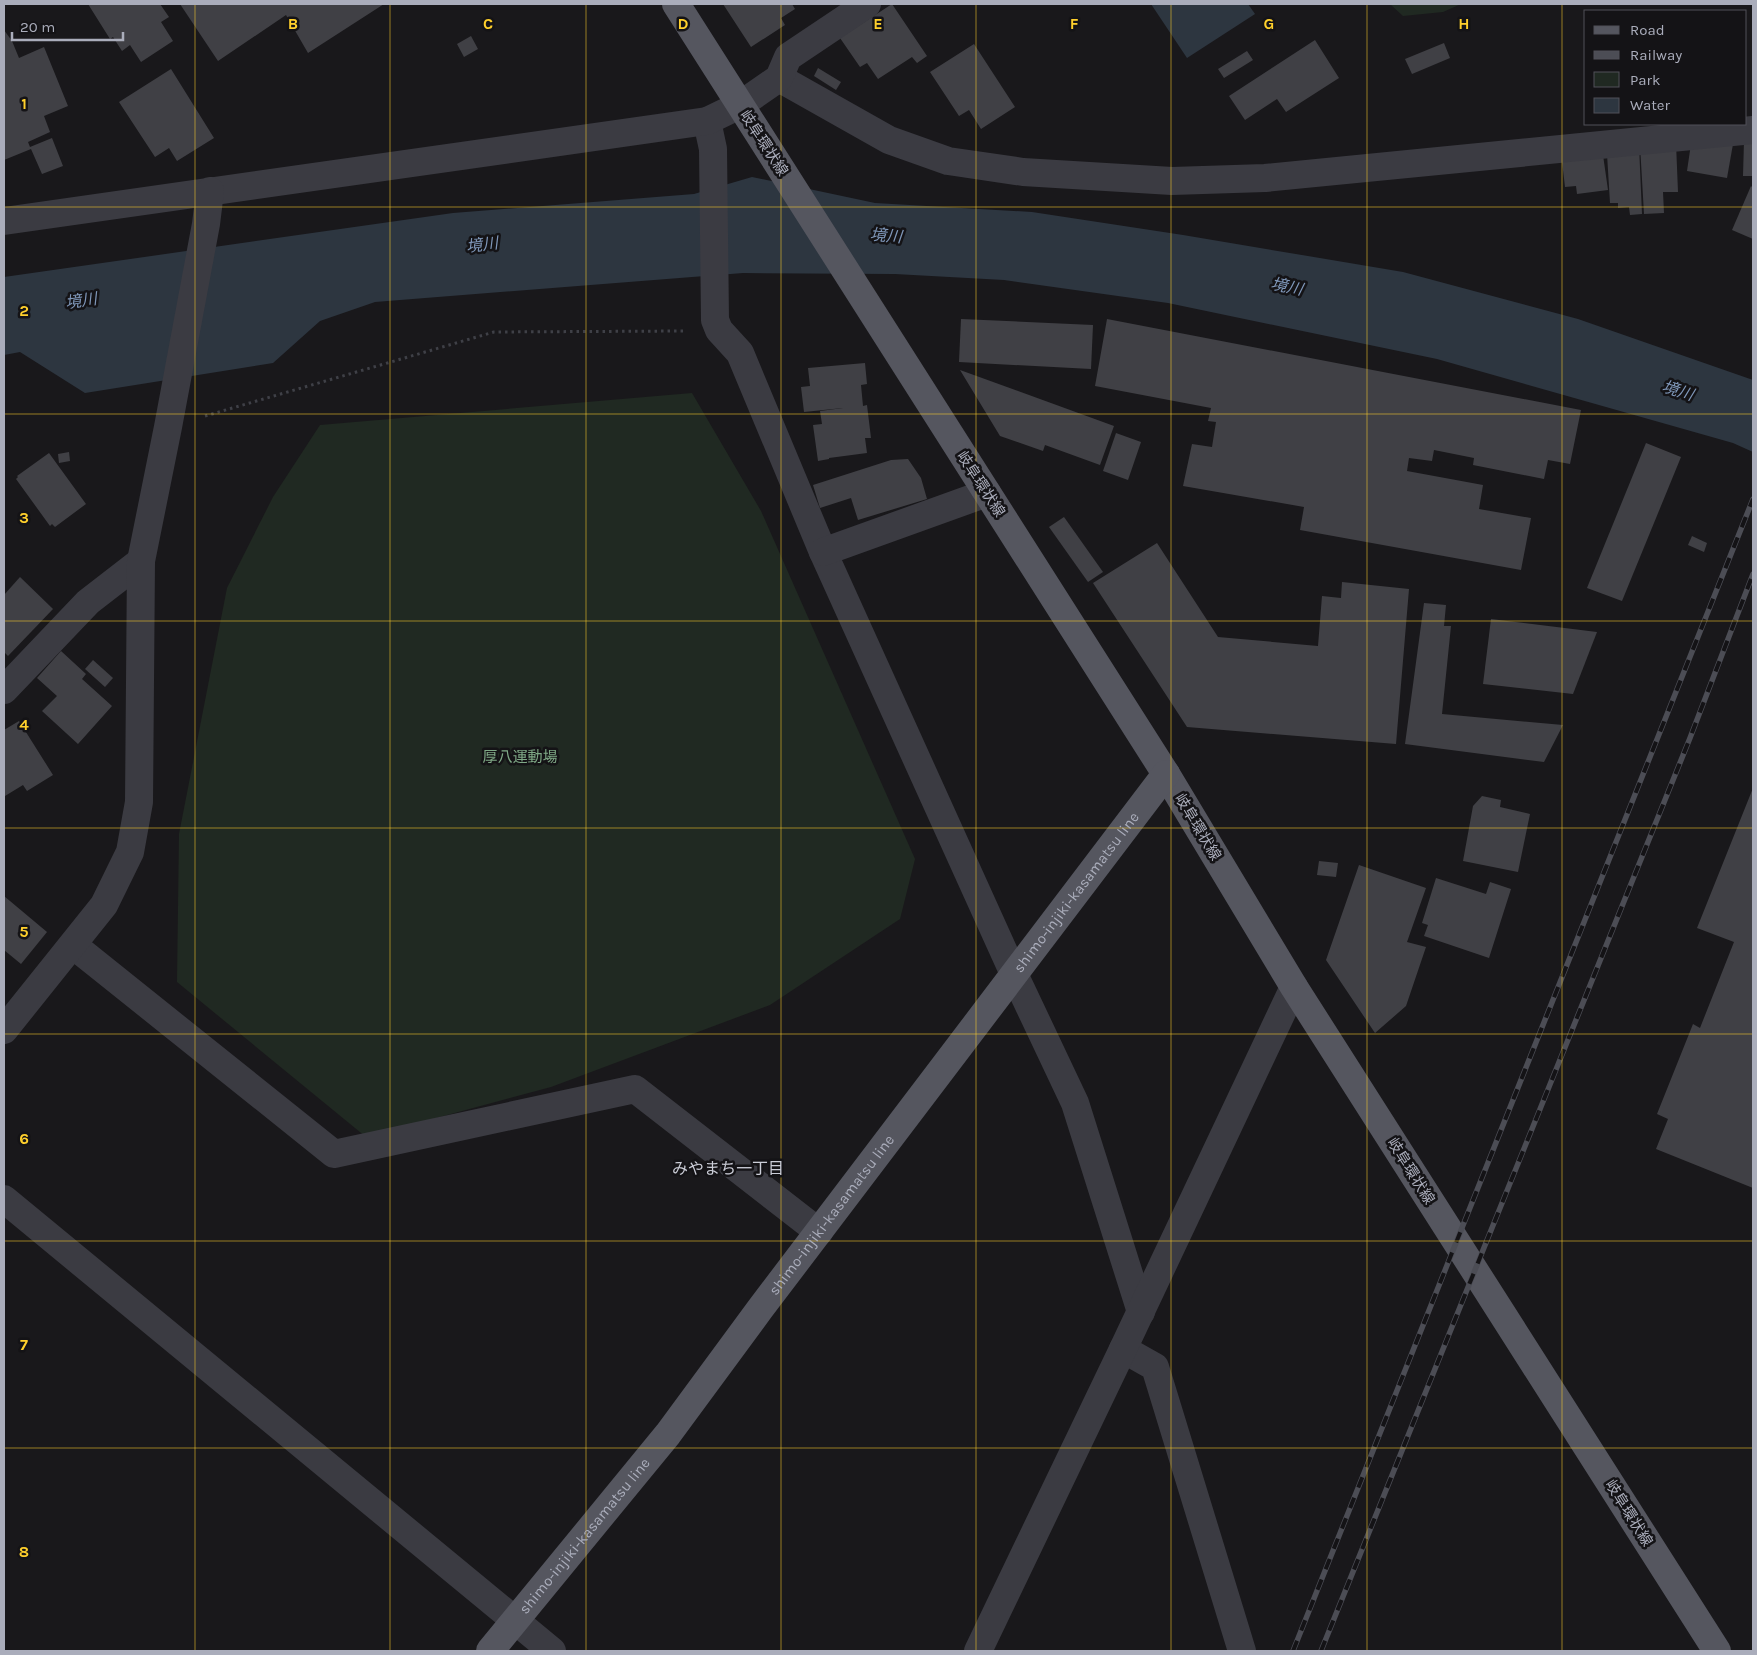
<svg xmlns="http://www.w3.org/2000/svg" width="1757" height="1655" font-family="Karla,'Noto Sans JP',sans-serif">
  <style>
    .green { fill: #202922 }
    .water { fill: #2d3640 }
    .building { fill: #404045 }
    .lines { fill: none; stroke-linecap: round; stroke-linejoin: round }
    .path { stroke: #3f4047; stroke-width: 3; stroke-dasharray: 2.5 4; stroke-linecap: butt }
    .minor { stroke: #3b3b42; stroke-width: 28 }
    .major { stroke: #55565f; stroke-width: 28 }
    .rail-casing { stroke: #4c4d55; stroke-width: 5.5 }
    .rail { stroke: #141316; stroke-width: 4; stroke-dasharray: 11; stroke-linecap: butt }
    .grid { fill: none; stroke: #ffd02c; stroke-width: 1; stroke-opacity: 0.55 }
    .labels { text-anchor: middle; stroke-width: 5; stroke-linejoin: round; paint-order: stroke }
    .street-label { font-size: 15px; fill: #aaadbb; stroke: #141316 }
    .park-label { font-size: 15px; fill: #7fa886; stroke: #141316 }
    .water-label { font-size: 16px; font-style: italic; fill: #7f97b9; stroke: #141316 }
    .neighbourhood-label { font-size: 16px; fill: #cbcdd7; stroke: #141316 }
    .grid-label { font-size: 16px; text-anchor: middle; font-weight: bold; fill: #ffd02c; stroke: #141316; stroke-width: 5; stroke-linejoin: round; paint-order: stroke }
  </style>
  <rect width="100%" height="100%" fill="#19181b"/>
  <g class="green">
    <polygon points="1390,4 1461,4 1443,12 1403,16"/>
    <polygon points="692,393 761,511 915,859 900,919 770,1005 551,1087 366,1137 177,982 179,834 227,588 273,497 320,425"/>
  </g>
  <g class="water">
    <polygon points="1151,4 1248,4 1255,14 1187,58"/>
    <polygon points="752,177 875,203 1032,212 1183,235 1403,272 1578,319 1753,380 1753,452 1733,443 1437,359 1168,303 1004,280 895,274 743,273 375,302 320,321 273,363 85,393 20,352 4,355 4,277 453,213 694,194"/>
  </g>
  <g class="building">
    <polygon points="88,4 160,4 169,17 161,22 173,41 141,62 130,45 122,51 113,37 110,39"/>
    <polygon points="180,4 384,4 308,53 286,15 218,61"/>
    <polygon points="723,4 792,4 795,9 781,18 785,25 751,47"/>
    <polygon points="892,4 927,56 917,63 912,57 878,79 867,63 860,67 840,38"/>
    <polygon points="4,30 12,41 19,58 44,47 68,106 44,116 50,132 28,142 30,147 52,138 63,166 42,174 31,149 4,160"/>
    <polygon points="471,36 478,49 464,57 457,44"/>
    <polygon points="1315,40 1339,78 1286,112 1277,99 1245,120 1229,96"/>
    <polygon points="1444,43 1450,58 1412,74 1405,59"/>
    <polygon points="974,44 1015,107 981,129 969,110 959,116 930,72"/>
    <polygon points="1247,51 1253,60 1224,78 1218,69"/>
    <polygon points="818,68 841,82 836,90 814,76"/>
    <polygon points="171,69 214,138 177,161 169,148 155,157 119,102"/>
    <polygon points="1692,137 1733,144 1727,178 1687,171"/>
    <polygon points="1744,141 1753,141 1753,176 1743,176"/>
    <polygon points="1676,143 1678,192 1663,192 1664,213 1644,214 1640,145"/>
    <polygon points="1639,145 1642,214 1630,215 1629,207 1618,208 1618,203 1610,203 1607,154"/>
    <polygon points="1602,148 1608,190 1577,194 1576,186 1565,187 1561,153"/>
    <polygon points="1751,186 1753,188 1753,239 1732,230"/>
    <polygon points="961,319 1093,325 1091,369 959,362"/>
    <polygon points="1107,319 1581,410 1570,464 1548,460 1544,479 1473,465 1474,458 1434,450 1432,461 1409,458 1407,471 1483,485 1479,509 1531,518 1521,570 1300,530 1304,507 1183,486 1192,444 1212,447 1216,422 1208,421 1211,408 1095,386"/>
    <polygon points="865,363 867,384 861,385 863,406 867,405 871,438 865,438 867,453 829,458 829,459 818,461 813,425 822,424 820,411 843,408 804,412 801,387 810,386 808,368"/>
    <polygon points="960,370 1114,426 1100,465 1045,445 1043,451 1000,436"/>
    <polygon points="1116,433 1141,442 1128,480 1103,471"/>
    <polygon points="1646,443 1681,457 1622,601 1587,588"/>
    <polygon points="69,452 70,461 59,463 58,454"/>
    <polygon points="49,453 86,504 55,527 52,524 50,526 16,479 18,477 17,476"/>
    <polygon points="908,459 921,478 927,499 858,520 851,498 820,508 813,485 891,460"/>
    <polygon points="1064,517 1103,572 1088,582 1049,527"/>
    <polygon points="1692,536 1707,543 1704,552 1688,545"/>
    <polygon points="1157,543 1218,637 1318,646 1322,596 1341,598 1342,582 1409,589 1396,744 1187,727 1093,583"/>
    <polygon points="20,577 53,609 8,656 4,652 4,595"/>
    <polygon points="1424,603 1446,605 1444,626 1451,626 1442,714 1563,725 1544,762 1405,744"/>
    <polygon points="1491,619 1597,632 1573,694 1483,684"/>
    <polygon points="61,651 86,674 82,679 112,706 78,744 42,711 57,696 37,678"/>
    <polygon points="93,660 113,678 105,687 85,669"/>
    <polygon points="19,721 53,775 27,791 23,785 5,796 4,793 4,730"/>
    <polygon points="1753,788 1753,1188 1656,1149 1668,1119 1657,1114 1693,1024 1700,1028 1734,942 1697,928"/>
    <polygon points="1482,796 1501,800 1500,807 1530,814 1518,872 1463,861 1473,806"/>
    <polygon points="1319,861 1338,863 1336,877 1317,875"/>
    <polygon points="1359,865 1426,888 1407,942 1426,947 1406,1006 1375,1033 1326,960"/>
    <polygon points="1436,878 1486,894 1490,882 1511,889 1489,958 1424,936 1428,925 1422,923"/>
    <polygon points="4,896 47,932 21,964 4,950"/>
  </g>
  <g class="lines">
    <polyline class="path" points="205,416 494,332 684,331"/>
    <g class="minor">
      <polyline points="779,78 889,140 948,161 1023,172 1172,181 1265,178 1753,130"/>
      <polyline points="707,121 713,149 715,320 719,330 740,353 823,552 1014,974 1075,1103 1141,1312"/>
      <polyline points="4,221 707,121 740,105 779,78 788,57 867,4"/>
      <polyline points="823,552 987,493"/>
      <polyline points="4,690 88,602 141,561"/>
      <polyline points="73,945 334,1154 635,1089 819,1232"/>
      <polyline points="4,1030 104,905 130,852 139,802 141,561 168,427 206,224 210,191"/>
      <polyline points="4,1199 552,1651"/>
      <polyline points="1123,1349 1155,1367 1242,1651"/>
      <polyline points="978,1651 1123,1349 1294,987"/>
    </g>
    <g class="major">
      <polyline points="676,4 1166,774 1294,987 1717,1651"/>
      <path id="s1" d="M490,1651l178,-217 92,-125 406,-535"/>
    </g>
    <g class="rail-casing">
      <g id="rail">
        <polyline points="1293,1651 1753,499"/>
        <polyline points="1321,1651 1690,738 1753,574"/>
      </g>
    </g>
    <use href="#rail" class="rail"/>
  </g>
  <path class="grid" d="M195,4v1647M390,4v1647M586,4v1647M781,4v1647M976,4v1647M1171,4v1647M1367,4v1647M1562,4v1647M4,207h1749M4,414h1749M4,621h1749M4,828h1749M4,1034h1749M4,1241h1749M4,1448h1749"/>
  <g class="labels">
    <g class="street-label">
      <text transform="translate(764 143) rotate(57)" y="5">岐阜環状線</text>
      <text transform="translate(981 484) rotate(57)" y="5">岐阜環状線</text>
      <text transform="translate(1198 827) rotate(59)" y="5">岐阜環状線</text>
      <text dy="5" stroke="none"><textPath href="#s1" startOffset="959">shimo-injiki-kasamatsu line</textPath></text>
      <text transform="translate(1411 1171) rotate(58)" y="5">岐阜環状線</text>
      <text dy="5" stroke="none"><textPath href="#s1" startOffset="554">shimo-injiki-kasamatsu line</textPath></text>
      <text transform="translate(1629 1513) rotate(58)" y="5">岐阜環状線</text>
      <text dy="5" stroke="none"><textPath href="#s1" startOffset="149">shimo-injiki-kasamatsu line</textPath></text>
    </g>
    <g class="park-label">
      <text x="520" y="762">厚八運動場</text>
    </g>
    <g class="water-label">
      <text transform="translate(886 235) rotate(5)" y="6">境川</text>
      <text transform="translate(482 244) rotate(-7)" y="6">境川</text>
      <text transform="translate(1287 286) rotate(12)" y="6">境川</text>
      <text transform="translate(81 300) rotate(-8)" y="6">境川</text>
      <text transform="translate(1678 390) rotate(17)" y="6">境川</text>
    </g>
    <g class="neighbourhood-label">
      <text x="728" y="1174">みやまち一丁目</text>
    </g>
  </g>
  <g class="grid-label">
    <text x="293" y="29">B</text>
    <text x="488" y="29">C</text>
    <text x="683" y="29">D</text>
    <text x="878" y="29">E</text>
    <text x="1074" y="29">F</text>
    <text x="1269" y="29">G</text>
    <text x="1464" y="29">H</text>
    <text x="24" y="109">1</text>
    <text x="24" y="316">2</text>
    <text x="24" y="523">3</text>
    <text x="24" y="730">4</text>
    <text x="24" y="937">5</text>
    <text x="24" y="1144">6</text>
    <text x="24" y="1350">7</text>
    <text x="24" y="1557">8</text>
  </g>
  <rect width="1757" height="1655" fill="none" stroke="#aaadbb" stroke-width="10"/>
  <rect x="1584" y="10" width="162" height="115" fill="#141316" stroke="#505158"/>
  <rect x="1594" y="26" width="25" height="8" fill="#55565f" stroke="#505158"/>
  <text x="1630" y="35" font-size="15" fill="#aaadbb">Road</text>
  <rect x="1594" y="51" width="25" height="8" fill="#4c4d55" stroke="#505158"/>
  <text x="1630" y="60" font-size="15" fill="#aaadbb">Railway</text>
  <rect x="1594" y="72" width="25" height="15" fill="#202922" stroke="#505158"/>
  <text x="1630" y="85" font-size="15" fill="#aaadbb">Park</text>
  <rect x="1594" y="98" width="25" height="15" fill="#2d3640" stroke="#505158"/>
  <text x="1630" y="110" font-size="15" fill="#aaadbb">Water</text>
  <path d="M12 32v8h111v-8" fill="none" stroke="#aaadbb" stroke-width="2.5"/>
  <text x="20" y="32" font-size="15" fill="#aaadbb" stroke="#141316" stroke-width="4" paint-order="stroke">20 m</text>
</svg>
